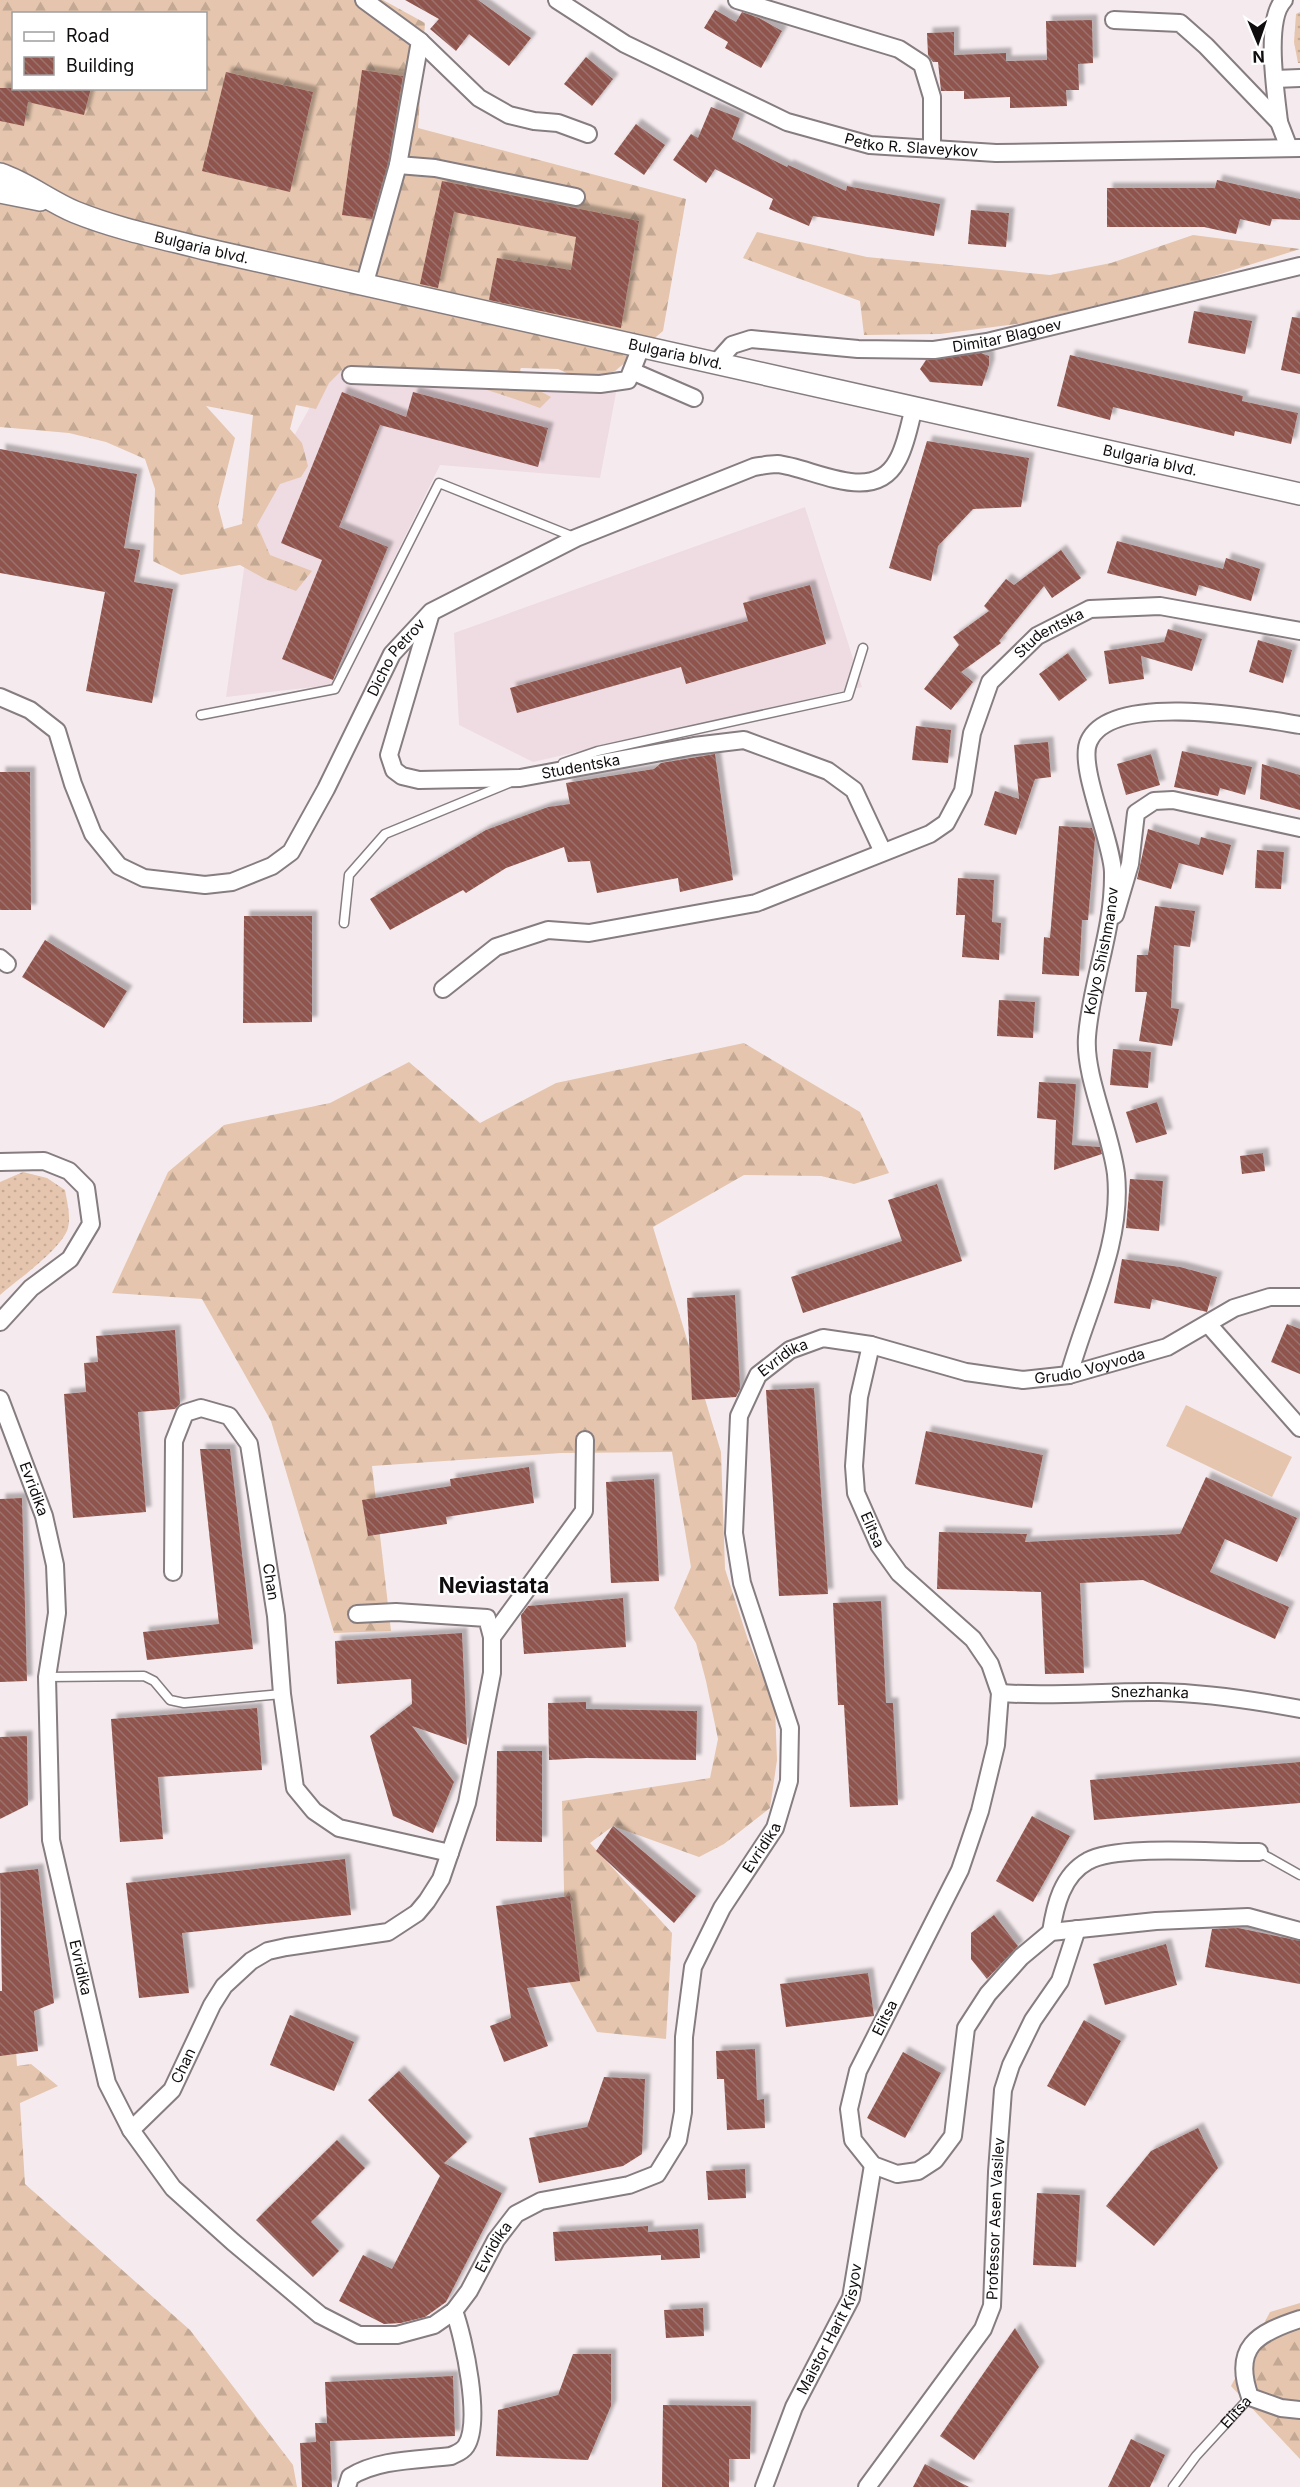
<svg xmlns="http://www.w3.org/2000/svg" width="1300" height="2487" font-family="Inter,sans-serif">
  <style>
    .built { fill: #efdce2 }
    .grass { fill: url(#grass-dots) }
    .forest { fill: url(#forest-firs); fill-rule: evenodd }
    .garden { fill: #e5c5ad }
    .building { fill: url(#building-back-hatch); filter: url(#shadow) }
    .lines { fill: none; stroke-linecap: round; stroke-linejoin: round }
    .service-casing { stroke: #867d80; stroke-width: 11 }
    .minor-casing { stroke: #867d80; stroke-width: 20 }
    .tertiary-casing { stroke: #867d80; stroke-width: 24 }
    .service { stroke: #fff; stroke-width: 8 }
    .minor { stroke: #fff; stroke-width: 16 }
    .tertiary { stroke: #fff; stroke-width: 21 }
    .labels { text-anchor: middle; stroke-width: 4.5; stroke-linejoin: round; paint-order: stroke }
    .street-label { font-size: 15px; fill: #100d0e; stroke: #fff }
    .district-label { font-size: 21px; font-weight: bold; fill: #100d0e; stroke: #fff }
  </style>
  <defs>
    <pattern id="grass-dots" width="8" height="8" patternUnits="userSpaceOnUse" patternTransform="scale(1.5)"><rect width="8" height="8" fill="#e5c5ad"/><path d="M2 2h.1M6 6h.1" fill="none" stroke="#c3a894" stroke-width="1.8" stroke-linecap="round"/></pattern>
    <pattern id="forest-firs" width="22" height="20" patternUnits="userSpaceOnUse" patternTransform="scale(1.5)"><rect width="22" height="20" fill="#e5c5ad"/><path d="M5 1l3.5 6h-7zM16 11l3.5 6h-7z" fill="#c3a894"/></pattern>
    <pattern id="building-back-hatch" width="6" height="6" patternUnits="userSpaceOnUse" patternTransform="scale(1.5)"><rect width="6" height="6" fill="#8f554d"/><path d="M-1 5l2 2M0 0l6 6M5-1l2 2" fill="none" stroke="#9b726d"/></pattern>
    <filter id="shadow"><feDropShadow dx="5.5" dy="-5.5" stdDeviation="1.5" flood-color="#0004"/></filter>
  </defs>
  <rect width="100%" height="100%" fill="#f5ebee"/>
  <g class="built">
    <polygon points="332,367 619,377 600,478 440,465 332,685 226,697 252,512"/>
    <polygon points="805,507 862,687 533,762 459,725 454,633"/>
  </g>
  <g class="grass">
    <polygon points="1300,12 1300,63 1298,63 1294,42 1296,14"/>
    <path d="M23,1172l24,6 18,12c2,12 6,26 3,38 -6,21 -51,52 -68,67v-113z"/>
  </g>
  <g class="forest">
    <path d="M0,0h383l42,23 -7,105 268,71 -23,132 -48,40 -31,10 -26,-12 -37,-1 -1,2 11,16 20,11 -11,11c-62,-23 -129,-42 -196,-40l-15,15 -13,26 -20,-4 -6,24 12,14 6,23 -7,11 -21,7 -23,41 13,30 42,16 -16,20 -31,-12 -25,-14 -59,10 -28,-14 2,-72 -10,-30 -39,-17 -37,-9 -69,-6zM14,14h192v74h-192zM206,406l47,9 -11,109 -18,5 -6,-23 17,-68z"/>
    <polygon points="757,232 867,257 1050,275 1111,263 1193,235 1300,249 1208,278 1024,323 940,334 864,335 860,301 743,258"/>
    <polygon points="744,1043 860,1112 889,1173 854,1184 821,1176 744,1175 653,1227 721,1452 725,1569 748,1640 775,1707 777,1760 770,1808 724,1844 699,1857 613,1826 590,1843 672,1933 666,2039 597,2032 566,1976 562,1801 710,1778 718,1739 706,1681 696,1643 674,1608 691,1567 672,1452 561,1453 372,1466 391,1631 334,1633 271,1421 202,1299 112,1293 168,1172 224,1125 330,1103 409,1062 480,1123 556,1083"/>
    <polygon points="0,2035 15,2036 17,2066 31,2064 58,2086 20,2103 25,2184 190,2330 293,2465 297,2487 0,2487"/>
    <polygon points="1300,2303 1300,2459 1231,2386 1270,2312"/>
  </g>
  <polygon class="garden" points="1186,1405 1292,1457 1272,1497 1166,1446"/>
  <g class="building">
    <polygon points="405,0 478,0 531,38 509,66 469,34 456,51 430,29 439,19"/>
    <polygon points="715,10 736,22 742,12 759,18 782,31 761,68 725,48 728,42 704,28"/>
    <polygon points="1092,20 1093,63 1078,64 1079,90 1066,90 1067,106 1010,108 1010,97 964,99 964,91 941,91 938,62 933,62 928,55 927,33 954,32 954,55 1006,53 1006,61 1047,60 1046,21"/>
    <polygon points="586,57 613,79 592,106 564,84"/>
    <polygon points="362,70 403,76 388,163 372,219 342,215"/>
    <polygon points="226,72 313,92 290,192 202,171"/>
    <polygon points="0,88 91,88 84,115 28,102 24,126 0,121"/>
    <polygon points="711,107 740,118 732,139 787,167 788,165 846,191 847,186 940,204 934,236 813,216 809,226 769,209 773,199 715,169 706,183 673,160 691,134 698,138"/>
    <polygon points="636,124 665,145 644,175 614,154"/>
    <polygon points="1217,180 1300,199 1300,220 1272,219 1270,226 1240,219 1236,234 1204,227 1107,227 1107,188 1215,188"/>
    <polygon points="442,181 639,221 621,328 489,300 497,258 571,270 576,237 454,212 438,288 420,284"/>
    <polygon points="971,210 1009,213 1006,247 968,244"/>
    <polygon points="1194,311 1252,321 1245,354 1188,343"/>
    <polygon points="1292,317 1300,318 1300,374 1281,370"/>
    <polygon points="981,353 989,356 989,365 982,386 930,382 920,369 926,360"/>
    <polygon points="1070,355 1243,396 1242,401 1298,413 1291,444 1235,431 1234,436 1113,407 1110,420 1057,406"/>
    <polygon points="342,392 406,417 413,392 548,428 538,467 380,425 339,527 388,547 333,680 282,659 322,560 281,543"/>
    <polygon points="927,441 1029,458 1021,507 973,509 938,546 931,581 889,568"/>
    <polygon points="0,449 137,474 124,548 140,550 134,582 173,589 152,703 86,691 105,592 0,573"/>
    <polygon points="1117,541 1223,569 1226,558 1260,569 1251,601 1199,585 1196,596 1107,573"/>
    <polygon points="1061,550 1081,578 1052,598 1044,586 999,641 1001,643 961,672 973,682 951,710 924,689 959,645 953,637 989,611 984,606 1006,579 1014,585"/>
    <polygon points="810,585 826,644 686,684 681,667 517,713 510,688 748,621 743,603"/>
    <polygon points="1168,629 1202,639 1192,671 1141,656 1144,679 1109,684 1104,651 1164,642"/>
    <polygon points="1258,640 1292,650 1283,683 1249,672"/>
    <polygon points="1068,653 1087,680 1059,701 1039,674"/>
    <polygon points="916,726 951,730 948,763 912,760"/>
    <polygon points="1048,742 1051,777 1035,779 1016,835 984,825 995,791 1019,799 1014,745"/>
    <polygon points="1182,751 1252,767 1245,795 1220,788 1218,796 1174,787"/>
    <polygon points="715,754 733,880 680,892 678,878 597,893 590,861 568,862 564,847 506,868 466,893 463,890 390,930 370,899 486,830 548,807 570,804 566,783 654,769 661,763"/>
    <polygon points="1151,754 1160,785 1126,795 1117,764"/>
    <polygon points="1262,764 1300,775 1300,810 1260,799"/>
    <polygon points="0,772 30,772 31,910 0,910"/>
    <polygon points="1059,826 1092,828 1095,838 1088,920 1082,920 1079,976 1042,974 1044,937 1050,938"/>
    <polygon points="1148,829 1199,845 1201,837 1231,845 1223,875 1179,863 1171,889 1137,879"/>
    <polygon points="1257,850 1284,852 1281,889 1255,888"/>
    <polygon points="958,878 994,880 992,922 1001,923 999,960 962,957 965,915 956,915"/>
    <polygon points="1155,906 1195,911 1190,947 1174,945 1171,1008 1179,1009 1172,1046 1139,1041 1147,992 1135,992 1137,955 1148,955"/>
    <polygon points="244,916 312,916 312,1022 243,1023"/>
    <polygon points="45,940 127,991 104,1028 22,977"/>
    <polygon points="999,1000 1035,1002 1033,1038 997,1036"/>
    <polygon points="1113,1049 1151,1052 1148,1088 1110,1085"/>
    <polygon points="1039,1082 1076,1084 1072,1145 1100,1147 1102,1154 1054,1170 1056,1120 1037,1118"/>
    <polygon points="1157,1102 1167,1134 1136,1143 1126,1112"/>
    <polygon points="1263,1153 1265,1171 1242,1174 1240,1156"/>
    <polygon points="1130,1179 1163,1181 1159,1231 1126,1228"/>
    <polygon points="937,1184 962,1261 803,1313 791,1277 902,1241 888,1200"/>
    <polygon points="1122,1259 1180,1267 1217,1277 1207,1312 1152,1299 1150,1309 1114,1303"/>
    <polygon points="735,1295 740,1389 736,1397 692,1400 687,1298"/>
    <polygon points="1287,1324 1300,1329 1300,1374 1271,1362"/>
    <polygon points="175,1330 180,1404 175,1409 138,1412 146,1512 73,1518 64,1394 86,1392 84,1363 98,1362 96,1336"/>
    <polygon points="814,1388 828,1594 779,1596 766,1390"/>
    <polygon points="926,1431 1043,1455 1032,1508 915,1484"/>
    <polygon points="200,1449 230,1449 253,1649 147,1660 143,1632 219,1624"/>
    <polygon points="529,1467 534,1503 446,1517 447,1524 368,1536 362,1500 451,1486 450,1479"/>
    <polygon points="1206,1477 1297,1518 1277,1562 1225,1539 1210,1572 1289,1607 1275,1639 1143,1580 1080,1583 1084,1673 1045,1674 1041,1592 937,1589 939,1532 1027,1534 1025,1542 1180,1534"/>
    <polygon points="654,1479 659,1581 611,1583 606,1482"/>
    <polygon points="22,1498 27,1681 0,1682 0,1499"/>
    <polygon points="623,1598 626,1647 524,1654 521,1615 528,1606"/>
    <polygon points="881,1601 886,1703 893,1703 898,1805 850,1807 844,1705 838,1705 833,1603"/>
    <polygon points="462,1633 467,1745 412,1726 454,1782 433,1833 393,1816 370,1736 412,1704 411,1679 337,1684 335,1641"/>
    <polygon points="586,1702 586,1709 697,1711 696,1760 587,1758 549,1760 548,1703"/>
    <polygon points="257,1708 262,1770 158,1777 163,1839 120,1842 111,1719"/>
    <polygon points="27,1736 28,1805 0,1819 0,1737"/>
    <polygon points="497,1751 542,1751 542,1842 496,1841"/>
    <polygon points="1300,1762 1300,1803 1094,1820 1090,1780"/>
    <polygon points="1032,1816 1070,1836 1033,1902 996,1881"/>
    <polygon points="613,1826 696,1896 674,1923 596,1851"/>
    <polygon points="345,1859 351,1915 182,1933 189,1993 139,1998 126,1883"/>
    <polygon points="38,1869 54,2003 34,2011 38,2051 0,2056 0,1991 2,1991 0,1873"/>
    <polygon points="570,1896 580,1981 527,1988 548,2046 504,2062 490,2026 511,2018 496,1906"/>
    <polygon points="994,1915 1018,1946 987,1979 971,1959 971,1933"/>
    <polygon points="1238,1928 1300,1941 1300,1984 1205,1967 1212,1929"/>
    <polygon points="1166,1944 1177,1985 1105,2005 1093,1964"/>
    <polygon points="868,1973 874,2016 786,2027 780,1984"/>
    <polygon points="290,2015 354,2042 334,2091 270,2065"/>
    <polygon points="1084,2020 1121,2041 1085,2106 1047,2086"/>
    <polygon points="755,2049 757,2100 764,2099 765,2128 727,2130 724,2079 717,2079 716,2051"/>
    <polygon points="903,2052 941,2073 905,2138 867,2118"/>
    <polygon points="399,2071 467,2142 444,2163 502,2193 446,2302 425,2317 401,2323 384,2324 339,2301 363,2255 392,2269 440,2176 368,2100"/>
    <polygon points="604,2077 645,2079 642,2154 623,2166 539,2183 529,2138 587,2127"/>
    <polygon points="1198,2128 1218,2168 1154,2246 1106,2206 1151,2151"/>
    <polygon points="337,2140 365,2168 311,2222 339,2251 313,2277 256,2220"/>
    <polygon points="745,2169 746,2198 708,2200 706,2171"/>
    <polygon points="1037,2193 1080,2195 1076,2267 1033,2265"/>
    <polygon points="648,2226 648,2232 698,2229 700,2258 661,2260 661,2255 555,2261 553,2232"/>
    <polygon points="703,2308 704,2336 666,2338 664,2310"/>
    <polygon points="1015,2328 1039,2367 974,2460 940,2436"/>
    <polygon points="573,2354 611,2354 611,2406 588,2460 496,2456 498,2410 558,2395"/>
    <polygon points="453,2376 455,2436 330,2441 332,2487 302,2487 300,2443 316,2442 315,2423 327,2423 325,2382"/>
    <polygon points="663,2405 751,2406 750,2459 729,2459 729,2487 662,2487"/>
    <polygon points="1131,2439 1165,2455 1150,2487 1108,2487"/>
    <polygon points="925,2464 969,2487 913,2487"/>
  </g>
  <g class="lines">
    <g class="service-casing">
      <g id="service">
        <polyline points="201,715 335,689 439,483 574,537"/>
        <polyline points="563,763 598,751 848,696 863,648"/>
        <polyline points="344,923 349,875 385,834 509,783"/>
        <polyline points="47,1677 144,1676 154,1681 170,1700 184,1703 282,1694"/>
        <polyline points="1259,1852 1300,1875"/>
        <path id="s1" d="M1173,2487l23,-31 54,-59"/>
      </g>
    </g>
    <g class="minor-casing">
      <g id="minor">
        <polyline points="364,0 420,41 398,165 435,168 576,197"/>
        <path id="s2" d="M557,0l68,44 162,78 83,23 126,8 304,-5"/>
        <polyline points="737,0 899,49 922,64 932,97 932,149"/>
        <polyline points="1114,20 1180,23 1206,46 1279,122 1289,148"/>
        <polyline points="420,41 479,98 509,115 534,121 558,123 588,134"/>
        <polyline points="1275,79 1300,78"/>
        <path d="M1279,122c-3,-28 -15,-102 5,-122"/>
        <polyline points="364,286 398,165"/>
        <path id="s3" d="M716,363l16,-18 19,-6 107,10 76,1 53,-8 313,-76"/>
        <polyline points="634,372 694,398"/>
        <polyline points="351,375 600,384 628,380 641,347"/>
        <path id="s4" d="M430,616l-41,139 5,15 8,6 17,4 101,-2 174,-32 50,-6 84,31 26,19 29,62"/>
        <path id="s5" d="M0,697l30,13 27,21 16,53 20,50 26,32 25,12 61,7 27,-3 40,-16 19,-14 35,-63 66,-135 39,-42 145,-74 178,-71c7,-1 15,-3 23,-3 35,3 96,42 120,-3 9,-15 12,-36 17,-53"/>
        <polyline points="1115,915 1130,864 1136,813 1154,801 1173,800 1300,828"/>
        <polyline points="0,958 7,964"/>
        <path id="s6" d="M443,989l53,-42 52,-17 41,3 167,-30 174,-69 16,-11 17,-32 9,-58 18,-51 47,-46 53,-27 70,-3 140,25"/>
        <polyline points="0,1162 44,1161 69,1171 86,1188 91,1224 70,1259 31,1288 0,1322"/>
        <polyline points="1208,1324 1300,1428"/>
        <path id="s7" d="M871,1345l-12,52 -5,69 2,27 23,52 20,28 74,66 17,25 10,29 -4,52 -16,66 -20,59 -102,201 -9,38 4,31 20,25 24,9 21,-3 17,-11 18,-24 13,-108 22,-34 33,-37 30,-25 105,-11 92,-4 52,14"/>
        <path id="s8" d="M1069,1375c18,-66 54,-131 47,-201 -5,-42 -32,-98 -29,-137 4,-56 27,-105 26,-165 -1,-32 -36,-107 -24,-131 23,-50 168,-23 211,-16"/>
        <path id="s9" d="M0,1399l44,117 11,49 2,48 -10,64 4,163 56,243 24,47 42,58 60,54 87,73 39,20h38l37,-10 20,-14 15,-20 27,-51 20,-26 25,-13 88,-16 28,-11 21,-34 5,-28 1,-75 9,-70 29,-59 53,-80 14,-47 1,-53 -48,-145 -8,-50 5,-117 19,-41 32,-25 33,-12 48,7 95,27 57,8 46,-5 98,-28 67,-39 36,-11h30"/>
        <path id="s10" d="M173,1572l1,-131 11,-28 16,-5 28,8 20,28 27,172 6,78 13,94 19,23 25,17 111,25"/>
        <polyline points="357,1614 396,1612 487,1618 492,1637"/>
        <path id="s11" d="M1000,1693c54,4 106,-2 159,-1 48,1 94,8 141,17"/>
        <path d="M1051,1932c4,-26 11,-57 37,-71 29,-17 132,-8 171,-9"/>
        <path id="s12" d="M131,2130l41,-40 40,-85 12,-19 27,-25 17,-10 18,-4 102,-15 29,-19 10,-12 14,-22 26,-76 25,-130v-36l92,-126 1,-71"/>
        <path d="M1300,2319c-43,14 -68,28 -50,78l31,11 19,2"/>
        <path d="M347,2487l3,-10c28,-18 69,-17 101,-21 6,-3 11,-4 15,-10 16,-24 -2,-108 -12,-135"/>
        <path id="s13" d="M764,2487l30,-80 57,-109 22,-133"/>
        <path id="s14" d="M867,2487l116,-158 9,-23 5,-134 6,-82 8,-25 22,-45 27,-39 17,-52"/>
      </g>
    </g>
    <g class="tertiary-casing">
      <g id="tertiary">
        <path id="s15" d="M0,174c27,9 49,27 75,38 42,17 87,26 130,37l1095,245"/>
        <polyline points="0,192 40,200"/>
      </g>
    </g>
    <use href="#service" class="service"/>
    <use href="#minor" class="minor"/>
    <use href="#tertiary" class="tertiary"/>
  </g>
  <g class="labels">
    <g class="street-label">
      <text dy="5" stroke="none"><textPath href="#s2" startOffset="388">Petko R. Slaveykov</textPath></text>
      <text dy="5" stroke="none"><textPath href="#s15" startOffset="216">Bulgaria blvd.</textPath></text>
      <text dy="5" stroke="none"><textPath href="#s3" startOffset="302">Dimitar Blagoev</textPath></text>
      <text dy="5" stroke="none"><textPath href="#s15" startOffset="702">Bulgaria blvd.</textPath></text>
      <text dy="5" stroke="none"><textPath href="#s15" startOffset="1188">Bulgaria blvd.</textPath></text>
      <text dy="5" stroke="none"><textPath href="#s6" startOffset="766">Studentska</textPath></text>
      <text dy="5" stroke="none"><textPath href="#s5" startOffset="622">Dicho Petrov</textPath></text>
      <text dy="5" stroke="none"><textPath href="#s4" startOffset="351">Studentska</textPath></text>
      <text dy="5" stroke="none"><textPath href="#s8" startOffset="436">Kolyo Shishmanov</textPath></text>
      <text dy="5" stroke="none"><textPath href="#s9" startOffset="2301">Evridika</textPath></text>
      <text dy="5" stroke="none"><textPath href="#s9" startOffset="2619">Grudio Voyvoda</textPath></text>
      <text dy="5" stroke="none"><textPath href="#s9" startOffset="96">Evridika</textPath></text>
      <text dy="5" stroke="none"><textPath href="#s7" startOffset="190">Elitsa</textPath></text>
      <text dy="5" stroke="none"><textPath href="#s10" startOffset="381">Chan</textPath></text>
      <text dy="5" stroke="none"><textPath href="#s11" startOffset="150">Snezhanka</textPath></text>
      <text dy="5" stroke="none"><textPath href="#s9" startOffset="1779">Evridika</textPath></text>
      <text dy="5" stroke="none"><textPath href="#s9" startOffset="582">Evridika</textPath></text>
      <text transform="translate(885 2018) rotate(-63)" y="5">Elitsa</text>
      <text dy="5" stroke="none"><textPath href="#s12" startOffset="84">Chan</textPath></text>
      <text dy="5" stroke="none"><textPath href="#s14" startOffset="308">Professor Asen Vasilev</textPath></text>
      <text dy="5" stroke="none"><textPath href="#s9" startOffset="1239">Evridika</textPath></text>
      <text dy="5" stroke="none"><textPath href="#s13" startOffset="172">Maistor Harit Kisyov</textPath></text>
      <text dy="5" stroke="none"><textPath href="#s1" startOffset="98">Elitsa</textPath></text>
    </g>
    <g class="district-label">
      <text x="494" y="1593">Neviastata</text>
    </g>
  </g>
  <rect x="12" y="12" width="195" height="78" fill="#ffffff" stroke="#9f9e9f" stroke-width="1.5"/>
  <rect x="24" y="32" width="30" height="9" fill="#ffffff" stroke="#9f9e9f" stroke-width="1.5"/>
  <text x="66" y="42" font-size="18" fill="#100d0e">Road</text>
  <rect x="24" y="57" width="30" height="18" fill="url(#building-back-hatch)" stroke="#9f9e9f" stroke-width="1.5"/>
  <text x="66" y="72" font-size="18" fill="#100d0e">Building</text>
  <g transform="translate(1258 42) rotate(178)" stroke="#ffffff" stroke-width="4.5" paint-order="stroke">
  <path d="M0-4.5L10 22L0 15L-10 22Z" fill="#100d0e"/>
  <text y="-9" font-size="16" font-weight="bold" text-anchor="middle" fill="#100d0e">N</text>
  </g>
</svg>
